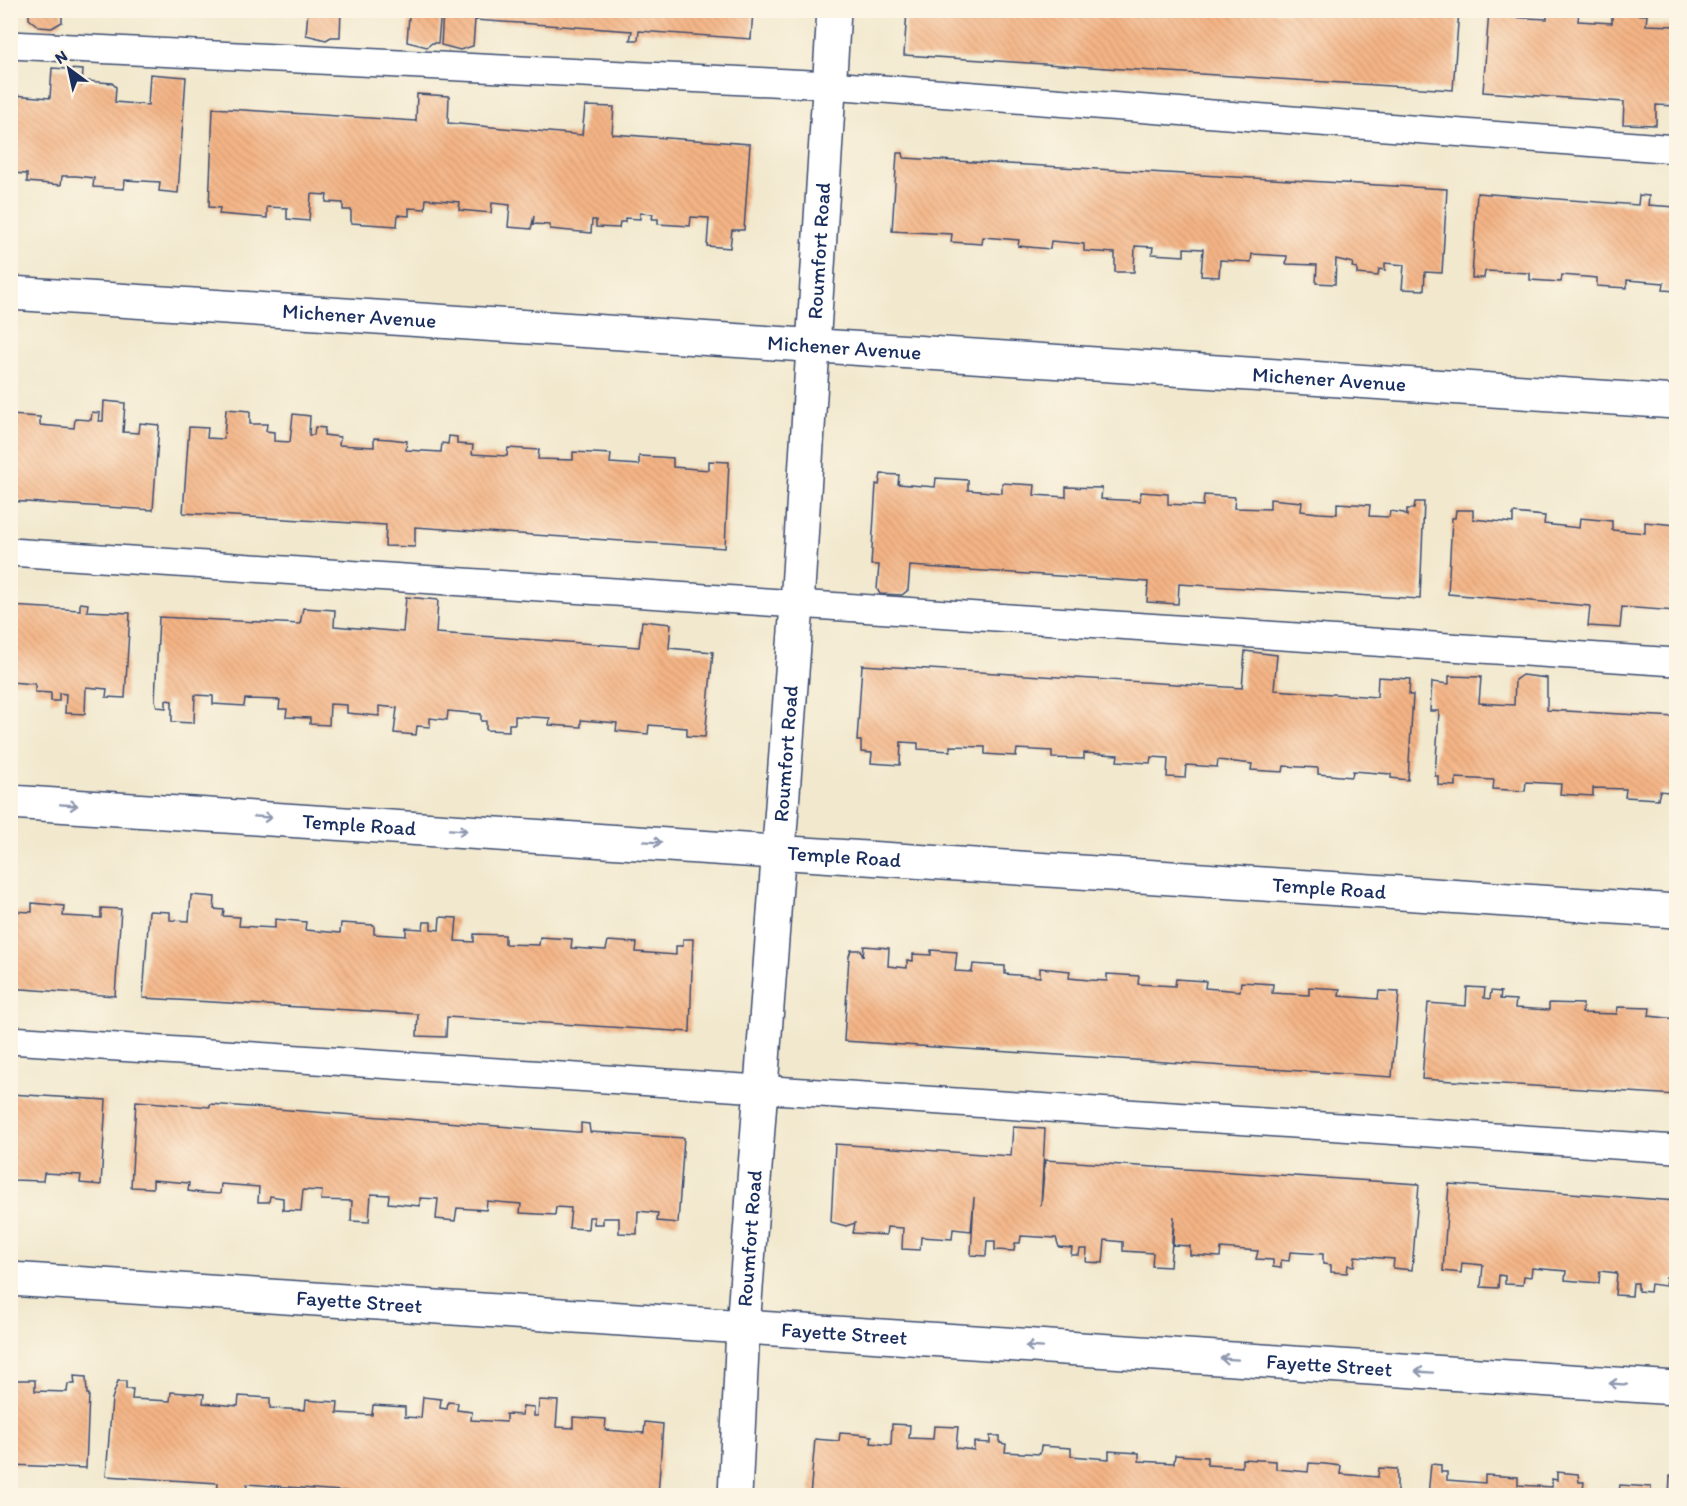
<svg xmlns="http://www.w3.org/2000/svg" width="1687" height="1506" font-family="Itim,sans-serif">
  <style>
    .building { fill: url(#building-back-hatch) }
    .lines { fill: none; stroke-linecap: round; stroke-linejoin: round }
    .service-casing { stroke: #3b4b6f; stroke-width: 30 }
    .minor-casing { stroke: #3b4b6f; stroke-width: 36 }
    .tertiary-casing { stroke: #3b4b6f; stroke-width: 36 }
    .service { stroke: #fff; stroke-width: 27 }
    .minor { stroke: #fff; stroke-width: 33 }
    .tertiary { stroke: #fff; stroke-width: 33 }
    .oneway { stroke: #8d97ae }
    .labels { text-anchor: middle; stroke-width: 4.5; stroke-linejoin: round; paint-order: stroke }
    .street-label { font-size: 21px; fill: #1b2f5e; stroke: #fcf5e5 }
  </style>
  <defs>
    <pattern id="building-back-hatch" width="6" height="6" patternUnits="userSpaceOnUse" patternTransform="scale(1.5)"><rect width="6" height="6" fill="#f4b485"/><path d="M-1 5l2 2M0 0l6 6M5-1l2 2" fill="none" stroke="#d19b75"/></pattern>
  </defs>
  <rect width="100%" height="100%" fill="#fcf5e5"/>
  <filter id="ink" filterUnits="userSpaceOnUse"><feTurbulence type="fractalNoise" baseFrequency=".0167" numOctaves="2"/><feDisplacementMap in="SourceGraphic" scale="12" xChannelSelector="R" yChannelSelector="G"/><feConvolveMatrix kernelMatrix="1 2 1 2 8 2 1 2 1" color-interpolation-filters="sRGB"/></filter>
  <filter id="wash" filterUnits="userSpaceOnUse"><feTurbulence type="fractalNoise" baseFrequency=".008" numOctaves="4" result="noise"/><feDisplacementMap in="SourceGraphic" scale="24" xChannelSelector="R" yChannelSelector="G"/><feGaussianBlur stdDeviation="1.35" result="paint"/><feColorMatrix in="noise" values="0 0 0 0 0 0 0 0 0 0 0 0 0 0 0 0 0 1.4 0 .05"/><feComposite in="paint" operator="in"/></filter>
  <g filter="url(#wash)">
    <rect width="100%" height="100%" fill="#f1e8cd"/>
    <g id="blocks">
      <g class="building">
        <polygon points="29,10 62,10 62,22 52,28 39,27 29,19"/>
        <polygon points="308,10 341,10 340,37 331,37 326,40 306,35"/>
        <polygon points="354,10 441,10 438,43 432,43 427,47 407,42 409,16"/>
        <polygon points="443,10 753,10 751,39 639,31 638,40 630,40 632,31 475,20 473,46 460,50 441,45"/>
        <polygon points="907,10 1441,12 1459,10 1453,90 904,55"/>
        <polygon points="1489,10 1508,10 1508,17 1547,19 1547,10 1579,10 1578,21 1612,23 1612,13 1647,15 1646,25 1676,26 1676,106 1656,105 1656,125 1623,124 1624,102 1483,92"/>
        <polygon points="10,66 16,67 13,95 50,98 52,68 83,70 82,85 87,81 112,83 116,87 115,102 148,105 150,74 186,77 178,193 159,191 160,182 125,180 124,189 93,187 94,178 76,176 62,176 61,185 27,182 27,174 10,173"/>
        <polygon points="417,94 449,96 448,123 582,135 585,106 614,107 612,134 750,144 744,230 732,230 730,248 707,246 709,218 691,217 690,226 658,224 658,219 652,219 653,214 640,213 640,219 625,218 625,222 620,222 619,228 596,227 596,220 592,220 591,233 550,229 550,225 533,224 534,216 531,229 508,227 510,205 492,203 491,213 459,210 460,202 426,199 425,209 409,208 409,216 398,215 397,226 351,223 351,210 343,210 343,203 326,202 327,195 311,194 309,221 287,219 287,208 267,207 267,218 219,214 220,208 209,207 213,108 416,121"/>
        <polygon points="897,153 903,153 904,158 1447,189 1442,273 1425,272 1424,290 1402,289 1404,265 1385,263 1385,270 1379,269 1378,276 1368,275 1357,274 1357,268 1352,267 1353,263 1336,259 1335,284 1316,283 1317,265 1286,264 1287,256 1252,254 1251,262 1220,260 1219,277 1201,276 1203,249 1184,248 1184,256 1152,254 1153,247 1135,246 1134,272 1115,272 1115,253 1084,251 1084,244 1051,241 1050,249 1018,246 1019,240 983,237 982,244 951,242 952,234 892,231"/>
        <polygon points="1477,193 1638,205 1639,195 1649,196 1648,205 1676,207 1676,291 1663,290 1664,283 1627,280 1627,288 1611,287 1597,286 1597,278 1562,275 1561,282 1530,280 1530,273 1485,271 1484,278 1472,278"/>
        <polygon points="104,401 125,403 123,432 139,433 140,423 159,425 153,510 10,501 10,415 40,417 40,425 74,428 75,419 91,420 92,412 100,413 99,421 103,421"/>
        <polygon points="226,409 250,411 250,424 267,424 266,431 274,432 274,441 290,442 293,414 310,416 309,435 314,435 315,427 325,428 324,435 340,437 339,445 374,447 374,438 390,439 407,441 406,450 441,452 442,443 448,444 449,436 457,437 457,444 473,445 472,454 507,456 508,448 524,449 539,450 538,459 573,460 573,452 611,454 610,463 639,465 639,456 659,457 673,458 673,467 709,470 709,461 729,462 725,548 415,527 415,547 385,546 386,525 183,513 189,427 208,428 207,438 224,439"/>
        <polygon points="881,474 899,475 898,484 935,487 936,478 968,480 968,490 1002,493 1002,483 1035,485 1034,495 1066,497 1066,487 1102,488 1101,499 1140,501 1141,492 1168,494 1168,504 1203,506 1204,495 1235,497 1234,508 1270,509 1270,499 1302,502 1301,511 1319,513 1337,514 1337,503 1370,505 1369,516 1389,517 1390,511 1404,513 1407,516 1407,509 1414,509 1415,502 1424,502 1420,599 1179,584 1178,604 1147,602 1148,582 910,566 908,590 902,595 880,594 877,589 879,565 871,565 876,484 879,485"/>
        <polygon points="1456,510 1473,510 1473,519 1513,523 1513,513 1545,516 1544,524 1579,528 1580,518 1612,521 1612,530 1645,533 1645,522 1676,525 1676,611 1622,607 1620,628 1588,626 1590,606 1448,594 1452,518 1455,518"/>
        <polygon points="406,597 438,600 436,633 639,647 642,621 671,624 669,648 713,652 705,737 687,736 687,728 649,725 648,734 616,731 617,723 581,720 581,727 549,725 550,718 515,716 515,724 509,724 509,731 486,730 486,721 481,721 481,714 448,711 447,720 430,718 430,727 417,726 416,735 394,733 397,708 379,706 379,716 347,713 347,705 330,704 329,725 310,724 310,718 286,717 287,709 279,709 280,700 245,699 244,706 213,704 213,696 195,695 194,723 172,722 172,701 166,700 166,708 157,707 155,700 159,617 300,624 303,608 335,610 334,626 403,632"/>
        <polygon points="80,603 88,604 87,611 130,613 125,698 106,697 107,689 86,687 85,714 65,713 66,694 59,693 59,701 51,701 51,693 35,692 35,684 10,682 10,606 80,610"/>
        <polygon points="1245,651 1277,655 1274,690 1377,697 1378,677 1410,679 1409,695 1413,695 1408,780 1391,778 1391,774 1353,771 1352,777 1318,774 1318,768 1284,766 1283,772 1251,770 1252,764 1218,760 1217,767 1186,765 1185,778 1167,777 1168,758 1151,757 1150,763 1133,762 1117,761 1118,755 1084,753 1084,759 1052,758 1052,751 1017,749 1016,756 999,755 985,754 985,747 950,746 950,751 918,749 918,743 901,742 900,765 871,763 872,753 861,752 861,741 857,741 862,665 1242,688"/>
        <polygon points="1522,675 1547,678 1547,710 1676,717 1676,793 1660,791 1658,799 1625,797 1626,789 1593,788 1593,796 1575,795 1560,794 1561,784 1526,782 1525,791 1493,789 1494,780 1456,778 1456,786 1438,785 1438,776 1435,776 1439,711 1430,711 1432,682 1449,684 1449,676 1481,677 1479,703 1514,705 1515,680"/>
        <polygon points="191,895 215,897 214,909 224,910 223,916 240,917 239,926 275,928 275,919 306,922 305,930 340,933 341,923 374,925 374,934 406,936 406,928 423,929 424,922 431,922 431,929 439,930 440,917 457,918 455,941 474,942 474,934 505,935 505,944 539,945 540,937 555,938 572,939 571,948 606,950 608,941 637,943 636,952 676,955 676,946 683,946 683,939 693,939 690,1032 447,1017 446,1037 417,1036 418,1014 143,998 149,911 170,912 170,920 189,921"/>
        <polygon points="32,903 64,906 63,916 101,918 101,908 121,909 115,996 10,988 10,911 32,912"/>
        <polygon points="864,946 889,948 888,966 907,968 907,960 913,961 913,954 931,955 931,950 957,952 955,971 972,972 973,964 987,965 1005,966 1005,974 1040,977 1040,968 1070,971 1069,978 1089,980 1107,981 1107,974 1139,976 1138,984 1175,986 1176,979 1190,980 1206,981 1205,988 1240,991 1241,982 1273,984 1272,993 1309,995 1309,987 1340,989 1339,996 1378,999 1379,991 1399,992 1392,1077 844,1041 849,956 851,950 861,950 863,957"/>
        <polygon points="1467,987 1485,988 1484,998 1490,999 1491,991 1501,992 1500,999 1516,1000 1515,1008 1549,1010 1549,1003 1583,1004 1582,1013 1617,1014 1618,1007 1650,1008 1649,1016 1676,1019 1676,1095 1422,1079 1428,1003 1466,1006"/>
        <polygon points="10,1094 106,1100 101,1185 80,1183 81,1175 44,1173 43,1181 13,1180"/>
        <polygon points="136,1101 210,1107 210,1104 577,1132 581,1132 581,1123 589,1124 590,1132 684,1138 678,1223 657,1221 658,1213 638,1211 637,1234 619,1233 619,1218 603,1218 603,1224 594,1224 594,1217 589,1217 588,1229 569,1228 571,1208 556,1207 555,1215 520,1213 521,1204 487,1201 486,1210 457,1208 455,1221 436,1219 438,1199 420,1198 420,1206 388,1203 389,1195 371,1194 369,1222 351,1221 352,1201 321,1200 322,1191 303,1190 301,1211 283,1210 283,1198 270,1196 269,1202 258,1202 259,1187 221,1184 220,1194 202,1193 188,1191 189,1183 153,1180 153,1188 131,1187"/>
        <polygon points="1013,1127 1045,1129 1041,1206 1045,1160 1419,1184 1412,1270 1393,1268 1394,1259 1355,1256 1354,1266 1348,1265 1347,1273 1331,1272 1331,1265 1323,1264 1323,1254 1290,1252 1289,1261 1281,1260 1281,1268 1273,1267 1273,1260 1256,1259 1258,1251 1221,1248 1220,1257 1190,1255 1190,1246 1173,1245 1174,1216 1170,1267 1152,1266 1153,1253 1123,1251 1123,1242 1105,1240 1103,1263 1086,1262 1087,1249 1080,1249 1079,1255 1071,1255 1072,1248 1059,1247 1056,1238 1021,1236 1020,1243 1015,1243 1014,1251 995,1250 995,1241 987,1241 986,1256 971,1255 974,1197 971,1231 953,1229 952,1239 921,1237 920,1250 902,1249 903,1228 887,1227 886,1235 853,1233 855,1223 846,1226 831,1222 835,1144 1011,1156"/>
        <polygon points="1449,1184 1676,1201 1676,1278 1666,1277 1665,1286 1651,1284 1650,1292 1638,1291 1638,1283 1633,1283 1632,1296 1615,1295 1617,1273 1600,1271 1599,1283 1565,1280 1566,1271 1532,1268 1531,1277 1524,1276 1523,1285 1505,1284 1505,1276 1499,1275 1498,1288 1481,1287 1483,1265 1462,1263 1461,1273 1443,1271"/>
        <polygon points="74,1376 86,1377 87,1394 89,1394 86,1468 10,1465 10,1380 35,1380 35,1391 67,1392 68,1384 75,1384"/>
        <polygon points="118,1381 126,1381 126,1389 133,1389 132,1399 170,1401 171,1392 186,1393 204,1394 203,1403 238,1406 239,1396 270,1398 270,1408 305,1410 306,1400 319,1401 338,1402 337,1413 372,1415 373,1405 405,1407 405,1417 421,1418 423,1397 441,1399 440,1408 447,1409 448,1402 458,1403 457,1410 472,1412 471,1420 506,1422 506,1414 522,1415 523,1406 534,1407 534,1416 538,1416 539,1400 558,1401 556,1427 573,1428 573,1417 606,1419 605,1430 644,1433 645,1422 663,1424 658,1496 409,1496 247,1484 246,1496 217,1496 218,1483 106,1476 112,1399"/>
        <polygon points="892,1424 910,1425 909,1438 933,1439 934,1426 958,1427 956,1448 974,1450 974,1442 990,1443 990,1436 1000,1436 1000,1443 1006,1444 1005,1452 1040,1454 1041,1446 1071,1448 1071,1456 1109,1459 1109,1451 1123,1452 1139,1453 1139,1461 1174,1463 1175,1455 1207,1457 1207,1465 1242,1467 1242,1459 1276,1461 1276,1469 1308,1472 1309,1463 1325,1464 1341,1466 1340,1474 1378,1477 1379,1468 1397,1469 1397,1496 810,1496 815,1439 839,1441 840,1433 855,1434 872,1436 871,1443 891,1445"/>
        <polygon points="1431,1464 1441,1465 1441,1472 1447,1472 1447,1480 1485,1483 1485,1475 1518,1477 1518,1485 1552,1487 1552,1479 1557,1480 1557,1472 1578,1474 1579,1482 1584,1482 1583,1490 1619,1492 1620,1485 1651,1487 1651,1496 1428,1496"/>
        <polygon points="1670,1476 1676,1476 1676,1496 1669,1496"/>
      </g>
    </g>
  </g>
  <g filter="url(#ink)">
    <use href="#blocks" fill-opacity="0" stroke="#3b4b6f" stroke-width="1.5"/>
    <g class="lines">
      <g class="service-casing">
        <g id="service">
          <polyline points="10,45 830,85 1676,149"/>
          <polyline points="10,552 1676,662"/>
          <polyline points="10,1040 1676,1149"/>
        </g>
      </g>
      <g class="minor-casing">
        <g id="minor">
          <path id="s1" d="M10,802l1666,109"/>
          <path id="s2" d="M10,1279l1666,109"/>
          <path id="s3" d="M735,1496l8,-168 54,-723 37,-595"/>
        </g>
      </g>
      <g class="tertiary-casing">
        <g id="tertiary">
          <path id="s4" d="M10,293l1666,109"/>
        </g>
      </g>
      <use href="#service" class="service"/>
      <use href="#minor" class="minor"/>
      <use href="#tertiary" class="tertiary"/>
    </g>
    <defs><path id="oneway-shaft" d="M-6 0H5M1.5-3L5.5 0L1.5 3" fill="none" stroke-width="1.6" stroke-linecap="round" stroke-linejoin="round" transform="scale(1.5)"/></defs>
    <g class="oneway">
      <use href="#oneway-shaft" transform="translate(69 805) rotate(4)"/>
      <use href="#oneway-shaft" transform="translate(263 817) rotate(4)"/>
      <use href="#oneway-shaft" transform="translate(458 830) rotate(4)"/>
      <use href="#oneway-shaft" transform="translate(653 842) rotate(4)"/>
      <use href="#oneway-shaft" transform="translate(1034 1347) rotate(-176)"/>
      <use href="#oneway-shaft" transform="translate(1229 1359) rotate(-176)"/>
      <use href="#oneway-shaft" transform="translate(1424 1372) rotate(-176)"/>
      <use href="#oneway-shaft" transform="translate(1618 1384) rotate(-176)"/>
    </g>
  </g>
  <g class="labels">
    <g class="street-label">
      <text dy="7" stroke="none"><textPath href="#s3" startOffset="1248">Roumfort Road</textPath></text>
      <text dy="7" stroke="none"><textPath href="#s4" startOffset="350">Michener Avenue</textPath></text>
      <text dy="7" stroke="none"><textPath href="#s4" startOffset="836">Michener Avenue</textPath></text>
      <text dy="7" stroke="none"><textPath href="#s4" startOffset="1322">Michener Avenue</textPath></text>
      <text dy="7" stroke="none"><textPath href="#s3" startOffset="744">Roumfort Road</textPath></text>
      <text dy="7" stroke="none"><textPath href="#s1" startOffset="350">Temple Road</textPath></text>
      <text dy="7" stroke="none"><textPath href="#s1" startOffset="836">Temple Road</textPath></text>
      <text dy="7" stroke="none"><textPath href="#s1" startOffset="1322">Temple Road</textPath></text>
      <text dy="7" stroke="none"><textPath href="#s3" startOffset="258">Roumfort Road</textPath></text>
      <text dy="7" stroke="none"><textPath href="#s2" startOffset="350">Fayette Street</textPath></text>
      <text dy="7" stroke="none"><textPath href="#s2" startOffset="836">Fayette Street</textPath></text>
      <text dy="7" stroke="none"><textPath href="#s2" startOffset="1322">Fayette Street</textPath></text>
    </g>
  </g>
  <rect width="1687" height="1506" fill="none" stroke="#fcf5e5" stroke-width="36"/>
  <g transform="translate(69 69) rotate(327)" stroke="#fcf5e5" stroke-width="4.5" paint-order="stroke">
  <path d="M0-4.5L10 22L0 15L-10 22Z" fill="#1b2f5e"/>
  <text y="-9" font-size="16" font-weight="bold" text-anchor="middle" fill="#1b2f5e">N</text>
  </g>
</svg>
